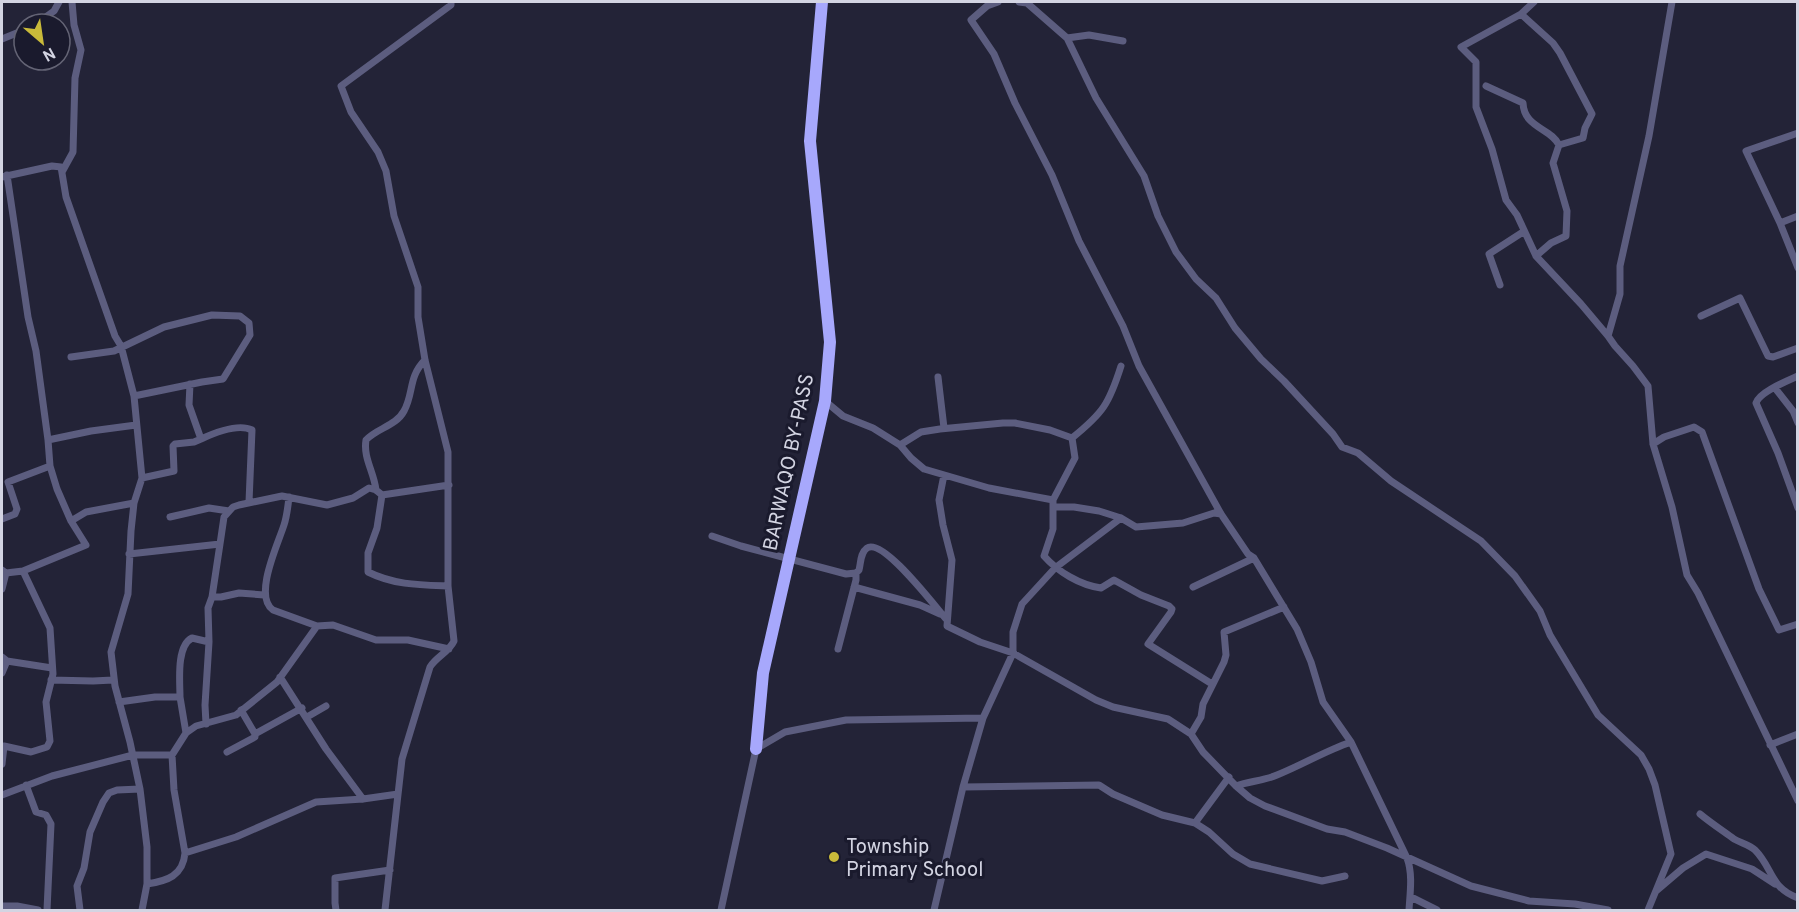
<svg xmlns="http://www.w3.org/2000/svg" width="1799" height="912" viewBox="0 0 1799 912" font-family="Overpass,sans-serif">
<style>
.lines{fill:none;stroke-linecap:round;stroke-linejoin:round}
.street{stroke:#5c5d7f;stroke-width:7}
.highway{stroke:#a7a8fc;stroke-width:12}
.poi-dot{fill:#c9ba3a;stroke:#1a1a2d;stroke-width:2}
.labels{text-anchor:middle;stroke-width:6;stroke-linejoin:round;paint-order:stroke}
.street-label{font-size:20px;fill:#d3d4e2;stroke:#1a1a2d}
.poi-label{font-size:20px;fill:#d3d4e2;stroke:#1a1a2d;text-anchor:start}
</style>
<rect width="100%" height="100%" fill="#232337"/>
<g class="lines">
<path class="street" d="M998 2 987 6 971 20 994 54 1015 103 1052 175 1079 241 1123 326 1139 366 1221 514 1248 554 1254 558 1297 629 1311 662 1323 702 1351 742 1407 858C1413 874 1410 893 1409 910
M1019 2 1027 3 1067 38 1089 35 1123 41
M1534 2 1521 14 1461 47 1476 62V107L1492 149 1506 200 1517 215 1536 256 1581 304 1608 336
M1672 2 1649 136 1620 266V294L1608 336 1615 346 1633 366 1648 386 1653 444 1672 507 1687 575 1698 593 1798 801
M1521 14 1553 43 1560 53 1592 114 1585 128 1583 138 1559 145
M36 24 54 11 59 2
M1067 38 1096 98 1144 176 1158 216 1176 252 1196 279 1216 298 1235 328 1261 359 1284 381 1333 434 1342 447 1358 453 1391 481 1481 541 1515 576 1540 611 1550 635 1598 715 1641 755 1649 769 1655 785 1671 854 1648 910
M2 39 24 30
M1486 86 1523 103C1524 128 1551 128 1559 145L1553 163 1567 211 1566 236 1551 243 1536 256
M1798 133 1746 151 1780 223 1798 268
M62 172 73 152 75 78 81 50 74 25 72 2
M2 177 52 166 61 167 66 197 115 336 121 346 134 396 142 478 134 503 131 531 128 594 111 652 115 686 130 742 140 789 147 847V884L142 910
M1780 223 1798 216
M1500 285 1489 254 1523 232
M1701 316 1740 298 1768 356 1773 357 1798 348
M71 357 114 351 164 327 212 315 240 316 249 323 250 335 223 379 202 382 134 396
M1121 366C1109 404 1103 413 1072 438L1075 458 1053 500V529L1044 556C1058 572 1080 585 1101 588L1114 580 1141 595 1169 606 1172 609 1171 612 1148 644 1212 684
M1798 376C1787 381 1759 392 1756 403L1778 453 1798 508
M938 377 944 428
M1775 388 1793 411 1798 423
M825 401 843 416 873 428 900 445 911 458 924 469 989 488 1053 500
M201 439C214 433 238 423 252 430L249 502
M48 440 91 431 136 425
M1653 444 1664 437 1694 427 1702 432 1759 589 1779 630 1798 624
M900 445 921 432 940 429 1003 423H1015L1050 430 1072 438
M944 475 939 500 943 525 952 560 947 626 980 642 1013 653 1096 700 1113 707 1168 719 1191 734 1203 752 1236 786 1250 798 1265 806 1327 829 1345 832 1387 848 1471 886 1529 901 1575 904 1608 910
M142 478 174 471 173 446 175 444 194 442 201 439 189 405 190 384
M376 490C374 472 363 458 366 440 377 428 396 426 404 411 414 393 408 377 425 360
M382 495 377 528 368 553V572C394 585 420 585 448 586
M289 497C288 506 287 516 284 525 278 544 253 596 273 610L317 626
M1054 507H1074L1099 511 1121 518 1136 527 1183 523 1214 513 1221 514
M170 517 209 508 229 511
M2 519 15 514 17 509 8 482 50 466
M71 521 86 512 134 503
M712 536 741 546 846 574 856 573 859 570C861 563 860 553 867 548 883 537 936 608 947 620
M129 554 220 544 224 517 233 507 239 505 282 496 327 505 353 498 369 488 376 490 382 495 449 485
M2 570 6 573 23 571 86 545 71 521 57 489 50 466 48 440 36 351 28 317 7 175
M854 587 920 605 940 614
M1193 587 1254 558
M2 589 6 573
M212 597H221L239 593 264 595
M838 649 856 580V573
M2 657 7 661 52 668
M2 673 7 661
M280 677 326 749 363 799
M51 680 93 681 113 680
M180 697C180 682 176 646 192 638L209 642
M119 702 155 697H180L186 733
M307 717 326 706
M206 724 205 705 209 642 208 608 212 597 220 544
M255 734 302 708
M1191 734 1201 717 1203 704 1224 662 1226 655 1224 632 1284 607
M1770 745 1798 734
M227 752 255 737V734L241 710
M2 764 4 746 31 752 47 747 50 741 46 702 53 674 50 628 23 571
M26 785 36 812 46 815 51 824 47 910
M1236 786C1250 781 1263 781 1277 775 1302 765 1325 751 1351 742
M963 787 1099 785 1113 794 1162 815 1195 823 1209 832 1233 854 1250 864 1322 881 1345 876
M2 795 52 776 133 755H172L186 733 196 726 236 715 277 682 317 626 333 625 376 640H408L449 649
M1700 814C1711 823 1723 831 1734 839 1741 843 1750 845 1755 850 1773 868 1770 888 1798 898
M1195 823 1229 777
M185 853 236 837 316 802 363 799 398 794
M147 884C167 881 183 876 185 853L174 790 172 755
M1656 891 1683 868 1706 854 1752 869 1775 884
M1411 897 1437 910
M2 906H17L38 910
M80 910 77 886 84 868 90 832 103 802 109 793 117 790 140 789
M336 910 335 903V878L390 870
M385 910 402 759 430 667C436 657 449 652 454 641L448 586V452L425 360 418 317V287L394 216 386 171 378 152 351 112 341 86 451 5V2
M721 910 756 749 785 732 846 720 983 718
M934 910 963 787 983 718 1013 653V632L1022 604 1055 568 1121 518"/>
<path class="highway" d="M756 749 763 673 825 401 830 342 810 141 822 2"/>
</g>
<circle class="poi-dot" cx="834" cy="857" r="6"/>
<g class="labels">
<g class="street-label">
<text transform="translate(788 462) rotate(-78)" y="7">BARWAQO BY-PASS</text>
</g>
<g class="poi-label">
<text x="846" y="853">Township<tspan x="846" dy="23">Primary School</tspan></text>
</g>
</g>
<rect width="1799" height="912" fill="none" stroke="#d3d4e2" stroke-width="6"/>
<g transform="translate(42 42) rotate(151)"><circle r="28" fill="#1a1a2d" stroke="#646475" stroke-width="1.5"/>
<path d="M0-4.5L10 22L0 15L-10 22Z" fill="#c9ba3a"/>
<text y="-9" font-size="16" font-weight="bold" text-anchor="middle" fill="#d3d4e2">N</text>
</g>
</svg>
